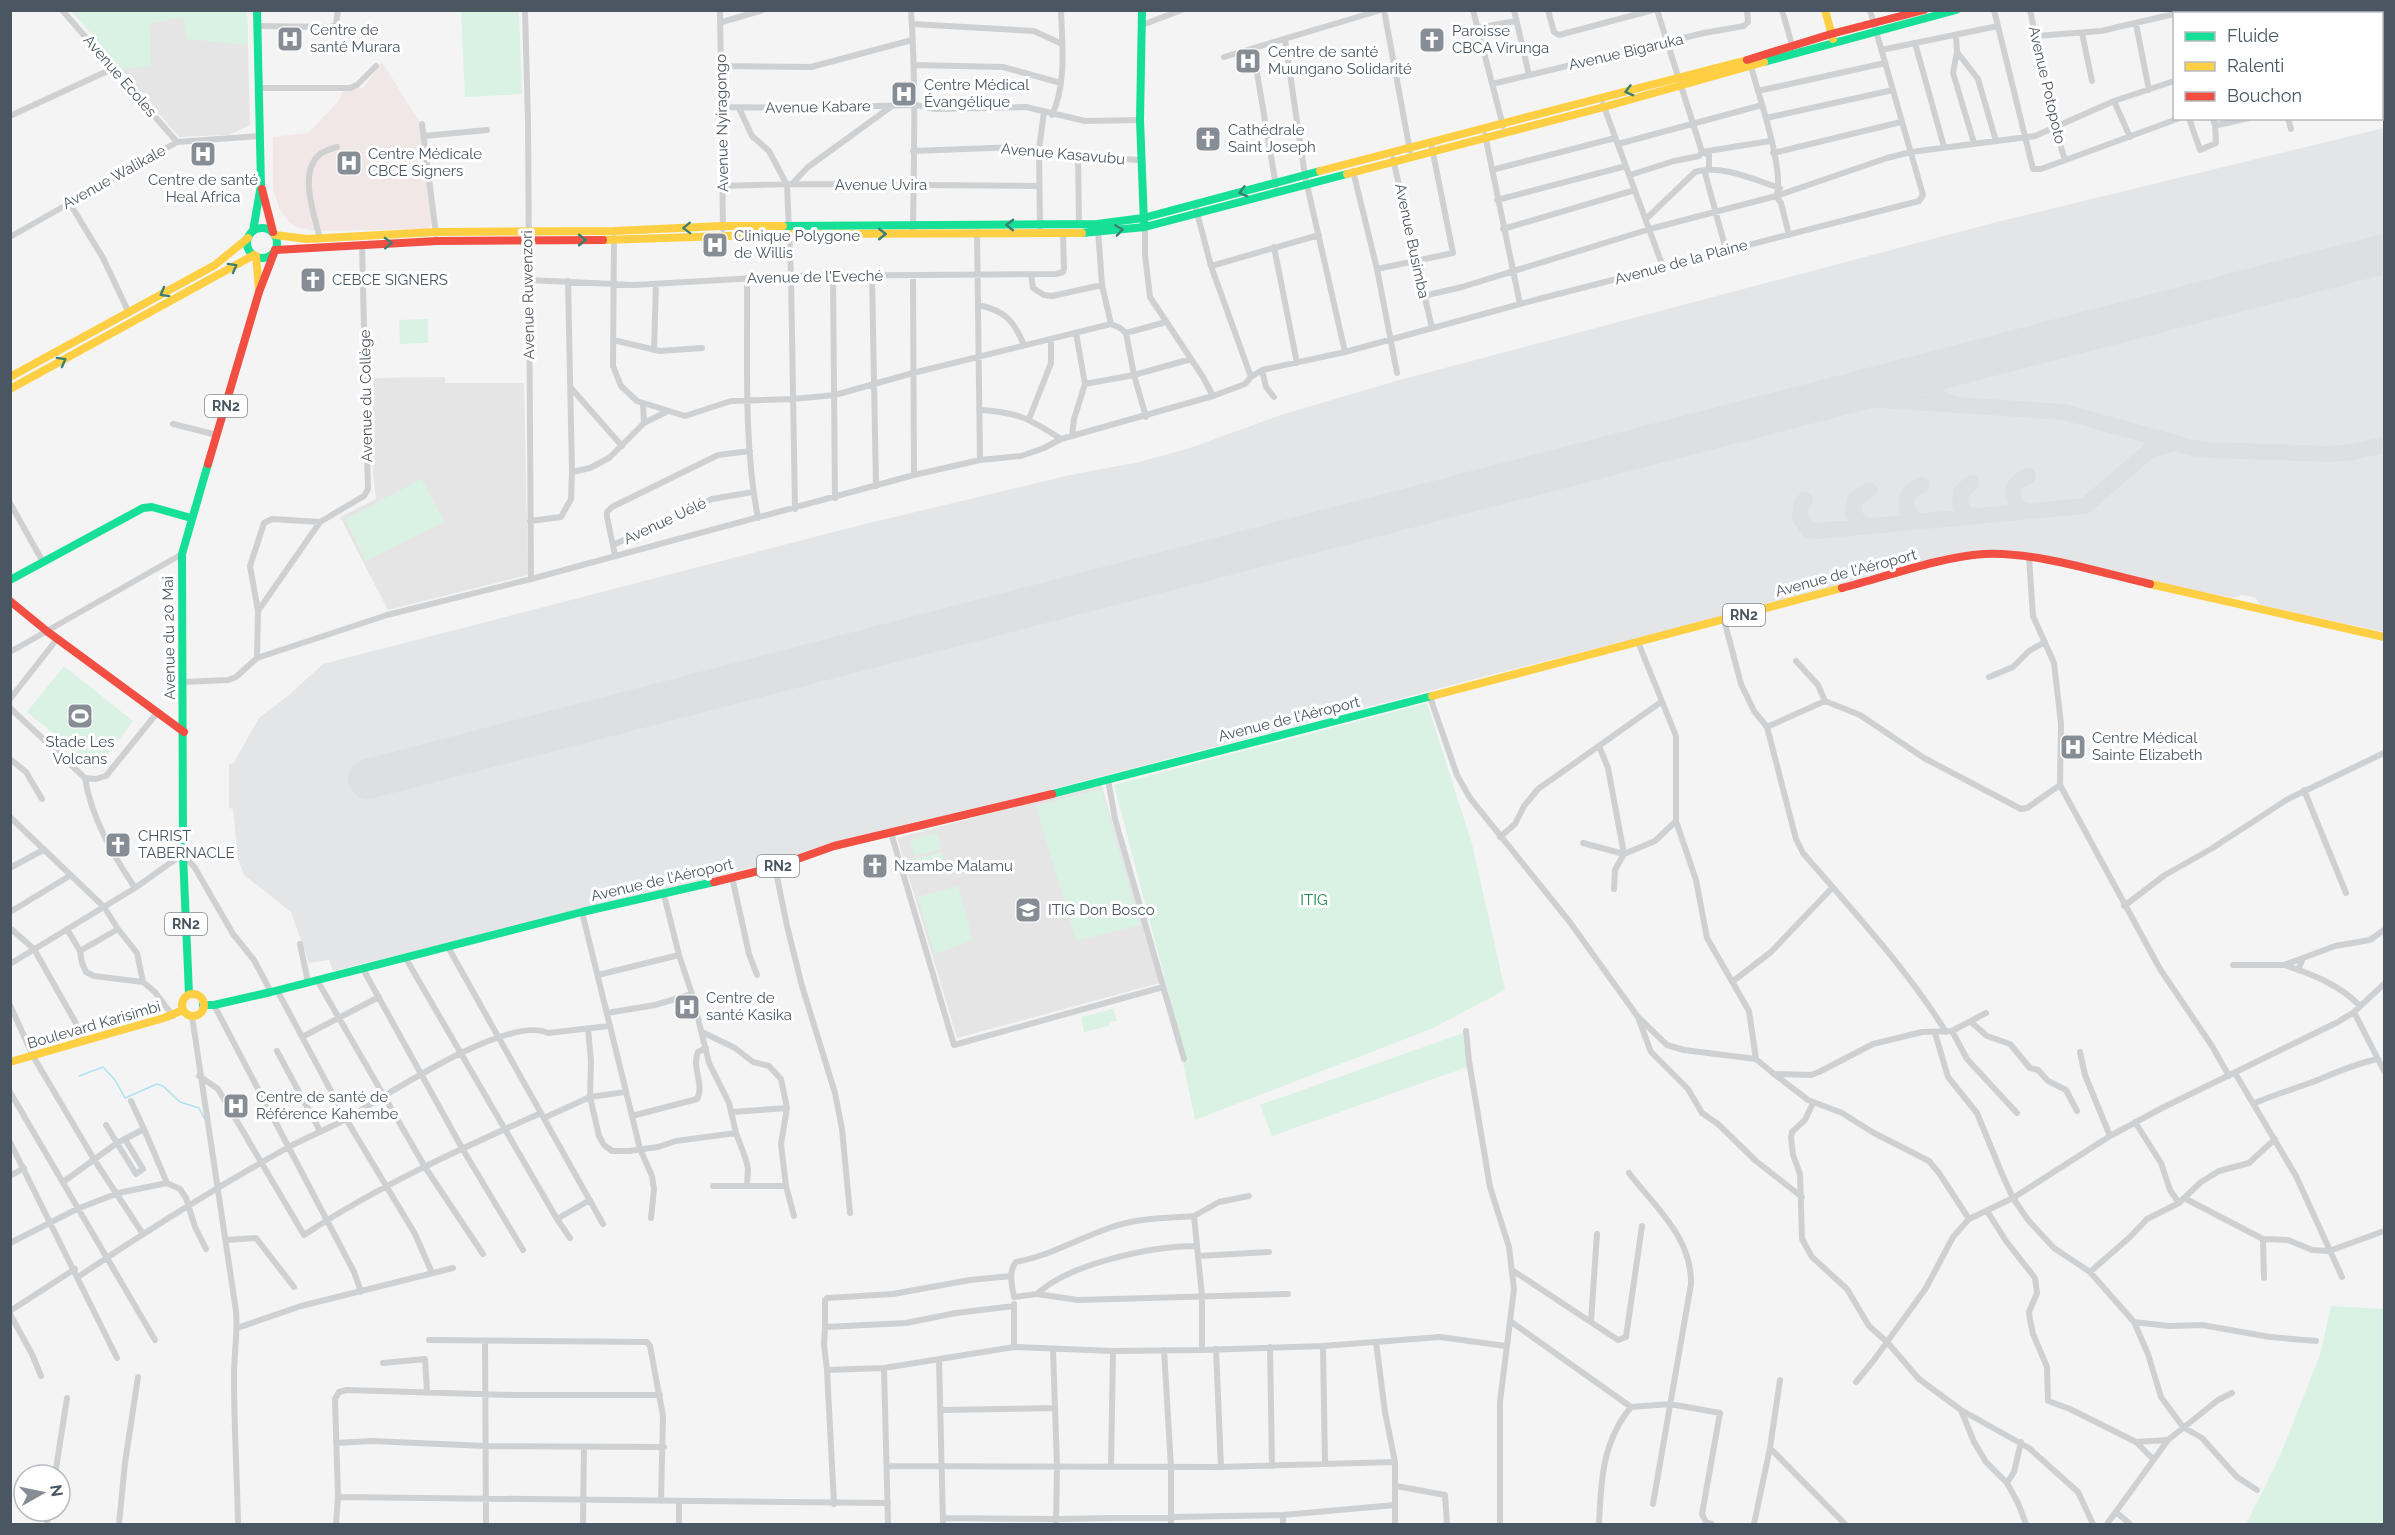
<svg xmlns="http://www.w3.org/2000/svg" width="2395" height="1535" viewBox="0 0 2395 1535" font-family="Raleway,sans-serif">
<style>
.education{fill:#e6e5e6}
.medical{fill:#f1e7e6}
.airport{fill:#e4e5e7}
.green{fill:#d9f2e3}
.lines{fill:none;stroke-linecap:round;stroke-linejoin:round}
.stream{stroke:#aee2f0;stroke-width:1.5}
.taxiway{stroke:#dedfe0;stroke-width:16}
.runway{stroke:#dedfe0;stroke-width:40}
.street{stroke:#ced0d2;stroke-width:6}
.fast{stroke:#16e098;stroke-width:8}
.slow{stroke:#ffcf43;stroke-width:8}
.jam{stroke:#f24e42;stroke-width:8}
.oneway{stroke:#3a7f72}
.labels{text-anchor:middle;stroke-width:6;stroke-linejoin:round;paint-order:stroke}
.shield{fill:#fff;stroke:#808990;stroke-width:1.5}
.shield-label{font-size:14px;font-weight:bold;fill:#4a5661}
.poi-label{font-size:15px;fill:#4a5661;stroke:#fff;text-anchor:start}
.street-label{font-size:15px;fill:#4a5661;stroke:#fff}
.park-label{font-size:15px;fill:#17864f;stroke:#fff}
</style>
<rect width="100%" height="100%" fill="#f4f4f4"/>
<path class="education" d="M72 11H247L250 125 229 135 179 137Z
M445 377V383H524L528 575 388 610 340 517 376 499 373 475V378Z
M1101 784 1160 983 957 1038 897 838Z"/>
<path class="medical" d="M382 62 419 121 432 224 427 229 316 231 299 228 289 222 280 210 273 189V137L308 133 338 102 343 90 363 88Z"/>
<path class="airport" d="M2384 128V632L2260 605 2255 597 2241 595 2234 598 1991 550 1498 673 673 888 333 971 329 960 309 963 291 912 244 875 238 859 233 809 229 808V764H233L259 718 289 695 323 664 861 525 1070 475 1139 462 1187 449 1284 414 1396 381 1993 223Z"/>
<path class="green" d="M72 11H247L248 45 187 39 183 17 150 24 151 66 121 69Z
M461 11H519L522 94 465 97Z
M428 319V343L400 344 399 320Z
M422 479 444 522 366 561 345 519Z
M64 666 133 721 97 769 27 712Z
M1427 703 1472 844 1505 990 1431 1029 1195 1120 1168 991 1114 785Z
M1101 789 1140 925 1076 941 1036 806Z
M937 833 941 849 914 856 910 840Z
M942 852 946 868 919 875 915 859Z
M958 886 973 940 935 954 917 897Z
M1113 1009 1117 1021 1109 1022V1026L1084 1032 1081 1017Z
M1463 1033 1467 1067 1272 1136 1260 1105Z
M2331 1306 2384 1309V1524H2246L2280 1456 2320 1355Z"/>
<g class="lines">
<path class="stream" d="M79 1076 103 1067 115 1080 125 1098 157 1084 163 1086 180 1102 199 1108 204 1118"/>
<path class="taxiway" d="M1945 368C1929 382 1930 397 1951 403
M1835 397 2064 412 2193 448 2209 450 2330 454 2353 452 2384 445
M2028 476C2024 478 2019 480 2016 484 2008 496 2017 509 2029 511
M1971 483 1961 492 1960 504 1966 514 1977 516
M1922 485C1918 487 1913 489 1910 493 1900 505 1910 519 1923 522
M1869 490 1855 500 1853 514 1862 524 1872 526
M1805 500 1801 505 1800 518 1809 530 1818 531 2085 506 2150 450 2173 443"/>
<path class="runway" d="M368 779 2384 254"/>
<path class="street" d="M62 10 177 142
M525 10 528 121 531 579
M720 10 723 229
M911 10C916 83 914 156 913 229
M1384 10 1410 151
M1473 10 1503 126
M1514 10 1529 75
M1548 10 1554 32 1559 35 1653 10
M1657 10 1702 152 1709 155V166L1705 173 1726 250
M1782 10 1792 45
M1994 10 2033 169H2041L2180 118
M2030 10 2055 128 2065 160
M2222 10 2223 14
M2259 10 2260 14
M2296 10 2297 14
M2334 10 2335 14
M2370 10 2371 14
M2177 14 2189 10
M722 22 763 10
M2382 23 2384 22
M912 24 1034 31 1062 44
M2136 24 2149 90
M1142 25 1182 10
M257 26 332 27 336 24 338 10
M1477 28 1516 21
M2082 33 2092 81
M1956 35 1957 52 1953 73 1974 143
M2036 36 2101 31 2174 14
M1285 40 1305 176 1345 352
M1915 43 1944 147
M1253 49 1276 186
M1881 50 1998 26
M1957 52 1978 79 1996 141
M2382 52 2384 63
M1224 57 1381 10
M1750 63C1757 90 1786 173 1776 196L1781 203 1789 235
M914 65 1003 67 1061 83
M721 66 811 67 912 40
M1492 84 1704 33 1744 26 1748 22 1747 10
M2382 84 2384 83
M258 88H350L357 85 376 66
M1758 91 1885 63
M2114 101 2130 137
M1603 104 1663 267
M720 107 794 108 916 105 935 109 1026 107 1085 121 1140 120
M739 108 752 136 769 151 787 185 791 276 795 509
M1052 115C1067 83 1062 44 1061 10
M10 116 114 68
M1766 118 1893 90
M2189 118 2200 150 2216 143 2215 124
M2213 118 2214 123 2218 125 2249 118
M2288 118 2291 129
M422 124 436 234
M1485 135 1520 304
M424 136 487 130
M1618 144 1762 105
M913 151 1017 147 1078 157 1141 160
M1773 153 1901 122
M1078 157 1079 224
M1393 159 1432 328
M1492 170 1615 138
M1353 171 1377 269 1397 373
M1630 175 1674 161 1699 156 1702 152 1770 141
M792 184 808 167 892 106
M723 186 792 184 1039 186
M1497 200 1626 166
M69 202 103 258 129 313
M1195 205 1211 266 1251 377
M1646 219 1695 172C1722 164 1754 180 1780 188
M1145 227V255L1150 297 1203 377 1213 396
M1040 228 1039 149 1044 112
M1503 229 1635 190
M1098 230 1102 285 1111 324
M977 232 980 460
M10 237 177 142 260 136
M614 238 613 366 621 386 637 401 685 416 731 401 793 399 835 395 913 373 1111 324 1120 328 1126 333 1134 375 1146 417
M320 239C315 216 298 174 319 155 323 151 331 149 337 147
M1274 247 1297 363
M1211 266 1319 235
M1377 269 1453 253 1431 143
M1031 274 1033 288 1044 295 1052 296 1102 285
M833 276 835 498
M872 276 876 486
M913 276 914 475
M747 278C748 355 743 442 758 518
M528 280 634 285 791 276 1056 274 1063 272 1064 269 1063 234
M1423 296 1462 287 1650 229 1776 196 1887 158 1911 152 2035 136 2114 101 2174 81
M978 305C1006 311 1013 320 1024 345
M1126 333 1166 322
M613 340 660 351 702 348
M654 350 656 284
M1262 370 1266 387 1274 397
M1085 384 1134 375 1191 359
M571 388 622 446
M643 404 644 423
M980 410C1018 412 1030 419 1061 439
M1029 419 1051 363V339
M173 424 217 435
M1072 436 1074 419 1085 384 1076 333
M572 472 590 468 609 458 644 423 666 412
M10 503 43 562
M530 521 561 517 571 499 572 472 568 281
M613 545 712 499 753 492
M615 555 607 517V512L612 507 718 455 750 451
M2029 557 2033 616 2054 663 2061 724 2060 785 2160 969 2212 1046 2229 1076
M258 611 320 522 364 496 368 489 362 244
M1724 620 1741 684 1754 711 1767 727 1796 839 1803 853C1851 909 1907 969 1946 1032
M1638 642 1676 736V821L1696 880 1707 938 1749 1011 1756 1059
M10 652 182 554
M257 658 258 611 250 566 264 523 272 519 320 522
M1796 661 1818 685 1825 701
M1989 677 2013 667 2029 651 2045 642
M183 682 228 680 236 677 257 658 387 615 531 579 914 475 980 460 1021 456 1044 448 1061 439 1213 396 1245 384 1251 377 1262 370 1345 352 1535 300 1919 201 1923 195 1870 10
M1430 697 1457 775 1470 798 1569 921 1638 1017 1667 1045 1684 1050 1756 1059 1774 1074 1811 1075 1819 1072 1873 1044 1922 1032 1952 1031 1986 1013
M10 699 57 639
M10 708 85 778 96 779 106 776 157 713
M1767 727 1825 701 1860 715 1924 758 2021 809 2027 808 2060 785
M1599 746 1608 768 1624 854 1615 870 1614 889
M10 759 26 772 42 799
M85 778C91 817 113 855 135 888
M1108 779 1115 819 1184 1059
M2304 790 2346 893
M10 817 104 907 118 929 137 953 143 982
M891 833 954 1045 1163 987
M1500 837 1515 824 1524 806 1538 789 1661 702
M1583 843 1624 854 1655 841 1676 821
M775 867 787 926 802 986 835 1093 842 1129 850 1213
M10 868 43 850
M732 877 749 954 757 975
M664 895 679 955 692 994 709 1063 729 1103 736 1133 745 1157 748 1168 747 1186
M2124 906 2165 875 2211 849 2288 799 2384 753
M10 912 71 875
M582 912 632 1116 697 1099C705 1085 691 1067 698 1052L706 1048
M10 928 34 949 86 1041
M67 929 80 951 82 963 86 972 94 976 143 982 155 992 173 1016
M300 944 308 982
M448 947 603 1224
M80 951 118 929
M405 957 557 1219 570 1238
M2303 958 2335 946 2370 940 2384 930
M10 964 135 888 183 854 195 868 233 934 254 960 271 992
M2233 965H2284
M363 969 462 1148 523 1250
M2298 970 2303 958 2284 965C2312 974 2340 985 2360 1006
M598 975 679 955
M317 980 425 1167 483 1254
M1732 982 1771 952 1832 888
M277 990 346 1119 415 1234 432 1273
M10 1005 33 1056 95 1161 143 1234
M214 1005 354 1272 361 1292
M2354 1012 2384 1071
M607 1013 655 1005 692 994
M192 1016 236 1311C238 1333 234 1353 234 1376 234 1425 237 1475 238 1524
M1639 1020 1651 1052 1688 1089 1702 1113 1718 1124 1756 1161 1802 1197
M1971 1022 1987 1036 2010 1044 2030 1068 2038 1070 2048 1081 2066 1090 2077 1111
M588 1029 591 1061 590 1097 599 1136 604 1145 612 1151H629L658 1147 676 1141 736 1133
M1466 1031 1469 1061 1490 1187 1509 1247 1514 1289 1500 1402V1524
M1952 1031 1967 1059 2017 1113
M702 1032 735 1048 753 1062 769 1066 781 1079 787 1108 781 1144 786 1186 794 1216
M1935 1033 1948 1077 1977 1113 2002 1174 2013 1198 2028 1220 2054 1248 2090 1272 2134 1322 2148 1354 2161 1397 2183 1427 2202 1438 2237 1477 2257 1490
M302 1037 379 997
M277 1051 320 1131
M2080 1052 2085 1075 2110 1136
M2235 1073 2296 1176 2342 1277
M1774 1074 1808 1100 1842 1113 1874 1133 1929 1161 1939 1173 1969 1219
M199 1076 218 1089 304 1235C378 1186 460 1149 541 1113
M10 1092 155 1340
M131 1101 144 1129
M1813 1103 1805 1120 1792 1132 1791 1138 1793 1155 1800 1174 1802 1239 1812 1257 1847 1289 1869 1326 1887 1342 1919 1379 1961 1410 2029 1448 2078 1492 2093 1524
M2253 1104C2272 1095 2291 1090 2310 1083 2333 1074 2353 1064 2378 1059
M732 1112 787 1108
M632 1116 640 1149 652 1176 654 1189 651 1218
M544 1118 590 1097 625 1092
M2135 1122 2161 1163 2170 1190 2179 1203
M106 1125 136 1174 143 1169 125 1139
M10 1142 117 1358
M1629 1173C1655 1207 1692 1237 1691 1284L1653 1504
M10 1176 24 1168
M63 1182 117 1143 144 1129 167 1183 180 1189 186 1198 195 1227 206 1249
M713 1186H786
M2184 1198 2263 1239 2288 1240 2312 1250 2329 1251 2384 1231
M1987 1211 2006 1241 2035 1278 2037 1293 2029 1312 2030 1320 2033 1334 2047 1367 2048 1401 2070 1409 2136 1442 2168 1440
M1194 1216C1167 1218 1138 1218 1112 1227 1079 1238 1050 1256 1016 1262 1008 1272 1012 1285 1014 1297L1037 1294 1078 1300 1288 1294
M557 1219 590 1200
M2263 1239 2264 1278
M226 1240 256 1238 294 1287
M10 1243 77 1209 118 1193 167 1183
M1198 1256 1269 1252
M1512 1270 1618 1340 1626 1337 1642 1226
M2090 1272 2130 1237 2147 1219 2179 1203 2201 1182 2219 1171 2249 1163 2275 1139
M78 1277C146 1231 215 1188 287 1148 307 1137 328 1129 348 1118 385 1096 508 1014 548 1033L609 1026
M1037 1294C1070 1263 1153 1246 1197 1246
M10 1311 75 1269
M10 1314 32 1354 41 1376
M1510 1321 1631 1407 1670 1404 1720 1413 1702 1514 1706 1522 1712 1524
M1591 1321 1597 1234
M2134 1322 2169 1326 2202 1325 2270 1337 2316 1341
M825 1327V1300L827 1298 893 1294 970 1280 1011 1276
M237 1328 301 1306 453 1268
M429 1340 647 1342 650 1346 663 1416 661 1501
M485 1341 486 1524
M1376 1342 1385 1412 1395 1462V1524
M1323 1346 1325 1464
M1014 1347V1304
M1270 1347 1272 1466
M1216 1349 1221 1467
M1053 1350 1057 1466 1056 1524
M1164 1350 1171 1467V1524
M1202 1350V1296L1194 1216 1219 1202 1249 1196
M939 1359 943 1524
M383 1363 425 1359 427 1391
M884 1368 888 1524
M827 1370 884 1368 1014 1347 1113 1351 1202 1350 1323 1346 1440 1337 1506 1346
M1856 1382 1874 1360 1926 1288 1953 1237 1969 1219 2013 1198 2110 1136 2162 1108 2338 1022 2354 1012 2384 984
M941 1410 1055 1408
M1961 1410 1974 1442 1986 1462 2007 1483 2018 1503 2026 1524
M2136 1442 2153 1459
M336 1443 372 1441 485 1446 664 1447
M1770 1448 1845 1524
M888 1466 1221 1467 1395 1462
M1111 1467 1113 1351
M55 1475 67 1398
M2007 1483 2014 1472 2021 1442
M1396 1486 1445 1495 1447 1524
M338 1497 888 1503
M834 1504 827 1370 824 1345 825 1327 906 1323 956 1313 1014 1306
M2116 1512 2130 1524
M943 1518 1056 1519 1283 1515 1395 1505
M47 1524 49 1511
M119 1524 125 1463 138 1377
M336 1524 338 1497 335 1399 339 1392 347 1390 514 1395H660
M583 1524 584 1447
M679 1524V1502
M1283 1524V1515
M1599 1524C1601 1481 1602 1442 1631 1407
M1754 1524 1770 1448 1780 1380
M2107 1524 2168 1440 2218 1400 2232 1393"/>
<path class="fast" d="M1142 10 1140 120 1144 223
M1764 62 1956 10
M783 226 1097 224 1143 218 1320 171
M247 243a15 15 0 1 1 30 0a15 15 0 1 1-30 0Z
M253 231 261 185 257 10
M1082 233 1145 227 1347 174
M10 580 143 508 152 507 191 518
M1052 794 1432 696
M189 994 183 854 182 554 208 464
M203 1005H214L271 992 582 912 714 882"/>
<path class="slow" d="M1825 10 1833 39
M1320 171 1747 60
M1347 174 1604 107 1764 62
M275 235 307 239 435 232 614 231 722 226H783
M603 240 790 234 1082 233
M256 256 259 289
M10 377 215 265 248 238
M10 389 254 255
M2150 584 2384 637
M1432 696 1842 588
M182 1005a11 11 0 1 1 22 0a11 11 0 1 1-22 0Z
M10 1062 164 1018 183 1010"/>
<path class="jam" d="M1747 60 1831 34 1924 10
M262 189 273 232
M275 250 437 241 603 240
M208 464 259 292 274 253
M1842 588C1886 577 1939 557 1984 554 2033 551 2102 573 2150 584
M10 601 48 632 184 732
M714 882 775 867 834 846 1052 794"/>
</g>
<defs><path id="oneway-chevron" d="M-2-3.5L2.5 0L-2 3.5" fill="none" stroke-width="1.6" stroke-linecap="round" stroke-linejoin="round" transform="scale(1.5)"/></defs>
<g class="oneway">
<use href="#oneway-chevron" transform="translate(1629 91) rotate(165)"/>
<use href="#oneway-chevron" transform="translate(1243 192) rotate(165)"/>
<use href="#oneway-chevron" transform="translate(1010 225) rotate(-179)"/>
<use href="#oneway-chevron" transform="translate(687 228) rotate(178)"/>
<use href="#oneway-chevron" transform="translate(1119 230) rotate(-8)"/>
<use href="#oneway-chevron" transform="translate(882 234)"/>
<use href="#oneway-chevron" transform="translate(582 240)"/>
<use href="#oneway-chevron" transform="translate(388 243) rotate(-2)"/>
<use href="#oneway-chevron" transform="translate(233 267) rotate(-29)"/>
<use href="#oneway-chevron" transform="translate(164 293) rotate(151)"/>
<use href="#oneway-chevron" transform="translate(62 361) rotate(-29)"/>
</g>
<defs>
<g id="hospital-square" transform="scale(1.35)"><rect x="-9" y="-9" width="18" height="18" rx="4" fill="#868d94" stroke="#fff"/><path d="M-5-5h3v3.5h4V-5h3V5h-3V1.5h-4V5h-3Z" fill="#fff"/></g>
<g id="church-square" transform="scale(1.35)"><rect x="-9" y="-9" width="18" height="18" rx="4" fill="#868d94" stroke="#fff"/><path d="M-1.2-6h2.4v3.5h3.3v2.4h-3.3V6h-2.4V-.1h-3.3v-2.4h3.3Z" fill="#fff"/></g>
<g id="stadium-square" transform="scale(1.35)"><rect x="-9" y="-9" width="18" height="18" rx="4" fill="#868d94" stroke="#fff"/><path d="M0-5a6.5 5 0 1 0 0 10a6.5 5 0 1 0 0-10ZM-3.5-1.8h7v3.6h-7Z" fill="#fff"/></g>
<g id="university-square" transform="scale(1.35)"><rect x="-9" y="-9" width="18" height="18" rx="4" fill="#868d94" stroke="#fff"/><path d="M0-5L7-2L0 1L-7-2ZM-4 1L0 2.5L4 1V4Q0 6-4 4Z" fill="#fff"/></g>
</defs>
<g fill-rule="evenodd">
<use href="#hospital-square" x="290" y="39"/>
<use href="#church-square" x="1432" y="40"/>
<use href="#hospital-square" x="1248" y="61"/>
<use href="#hospital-square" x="904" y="94"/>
<use href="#church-square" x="1208" y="139"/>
<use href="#hospital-square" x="203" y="154"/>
<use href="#hospital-square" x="349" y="163"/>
<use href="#hospital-square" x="715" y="245"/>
<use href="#church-square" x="313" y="280"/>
<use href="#stadium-square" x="80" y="716"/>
<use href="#hospital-square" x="2073" y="747"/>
<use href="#church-square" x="118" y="845"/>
<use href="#church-square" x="875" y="866"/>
<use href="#university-square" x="1028" y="910"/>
<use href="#hospital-square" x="687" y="1007"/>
<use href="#hospital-square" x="236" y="1106"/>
</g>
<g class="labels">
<g class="shield">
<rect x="205" y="395" width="42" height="22" rx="4.5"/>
<rect x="1723" y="604" width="42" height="22" rx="4.5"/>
<rect x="757" y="855" width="42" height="22" rx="4.5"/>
<rect x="165" y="913" width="42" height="22" rx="4.5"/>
</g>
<g class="shield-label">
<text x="226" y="411">RN2</text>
<text x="1744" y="620">RN2</text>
<text x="778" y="871">RN2</text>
<text x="186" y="929">RN2</text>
</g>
<g class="poi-label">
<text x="310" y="35">Centre de<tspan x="310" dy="17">santé Murara</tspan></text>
<text x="1452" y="36">Paroisse<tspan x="1452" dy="17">CBCA Virunga</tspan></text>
<text x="1268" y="57">Centre de santé<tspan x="1268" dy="17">Muungano Solidarité</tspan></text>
<text x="924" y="90">Centre Médical<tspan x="924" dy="17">Évangélique</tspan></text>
<text x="1228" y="135">Cathédrale<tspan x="1228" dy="17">Saint Joseph</tspan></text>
<text x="368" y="159">Centre Médicale<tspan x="368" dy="17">CBCE Signers</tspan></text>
<text x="203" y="185" text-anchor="middle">Centre de santé<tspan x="203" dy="17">Heal Africa</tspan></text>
<text x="734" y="241">Clinique Polygone<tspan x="734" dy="17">de Willis</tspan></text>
<text x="332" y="285">CEBCE SIGNERS</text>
<text x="2092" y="743">Centre Médical<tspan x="2092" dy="17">Sainte Elizabeth</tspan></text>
<text x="80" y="747" text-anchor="middle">Stade Les<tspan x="80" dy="17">Volcans</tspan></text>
<text x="138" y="841">CHRIST<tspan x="138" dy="17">TABERNACLE</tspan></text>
<text x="894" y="871">Nzambe Malamu</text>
<text x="1048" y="915">ITIG Don Bosco</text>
<text x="706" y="1003">Centre de<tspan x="706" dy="17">santé Kasika</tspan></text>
<text x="256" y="1102">Centre de santé de<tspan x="256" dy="17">Référence Kahembe</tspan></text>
</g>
<g class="street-label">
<text transform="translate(1626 52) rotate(-13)" y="5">Avenue Bigaruka</text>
<text transform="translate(120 76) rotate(49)" y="5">Avenue Ecoles</text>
<text transform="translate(2047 85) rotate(77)" y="5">Avenue Potopoto</text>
<text transform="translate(818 107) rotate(-1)" y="5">Avenue Kabare</text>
<text transform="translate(722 123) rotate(-91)" y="5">Avenue Nyiragongo</text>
<text transform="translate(1063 154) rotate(5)" y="5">Avenue Kasavubu</text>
<text transform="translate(114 177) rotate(-29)" y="5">Avenue Walikale</text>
<text x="881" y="190">Avenue Uvira</text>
<text transform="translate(1412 241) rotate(78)" y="5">Avenue Busimba</text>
<text transform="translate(1681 262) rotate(-15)" y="5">Avenue de la Plaine</text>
<text transform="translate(815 277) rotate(-1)" y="5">Avenue de l'Eveché</text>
<text transform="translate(528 295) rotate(-91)" y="5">Avenue Ruwenzori</text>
<text transform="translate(366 396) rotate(-91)" y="5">Avenue du Collège</text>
<text transform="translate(665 521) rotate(-25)" y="5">Avenue Uélé</text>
<text transform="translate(1846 573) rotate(-15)" y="5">Avenue de l'Aéroport</text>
<text transform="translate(169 638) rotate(-91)" y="5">Avenue du 20 Mai</text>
<text transform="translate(1289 719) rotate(-14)" y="5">Avenue de l'Aéroport</text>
<text transform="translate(662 880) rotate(-13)" y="5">Avenue de l'Aéroport</text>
<text transform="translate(94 1025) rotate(-16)" y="5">Boulevard Karisimbi</text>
</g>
<g class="park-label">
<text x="1314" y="905">ITIG</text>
</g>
</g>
<rect width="2395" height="1535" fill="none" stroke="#4a5661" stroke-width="24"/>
<rect x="2173" y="12" width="210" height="108" fill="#ffffff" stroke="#b7bbc0" stroke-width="1.5"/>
<rect x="2185" y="32" width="30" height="9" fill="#16e098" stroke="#b7bbc0" stroke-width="1.5"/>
<text x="2227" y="42" font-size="18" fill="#4a5661">Fluide</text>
<rect x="2185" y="62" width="30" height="9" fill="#ffcf43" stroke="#b7bbc0" stroke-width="1.5"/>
<text x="2227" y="72" font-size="18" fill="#4a5661">Ralenti</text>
<rect x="2185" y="92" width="30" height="9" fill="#f24e42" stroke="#b7bbc0" stroke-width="1.5"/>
<text x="2227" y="102" font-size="18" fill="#4a5661">Bouchon</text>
<g transform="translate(42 1493) rotate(81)"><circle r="28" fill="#ffffff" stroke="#b7bbc0" stroke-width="1.5"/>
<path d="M0-4.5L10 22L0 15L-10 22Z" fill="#868d94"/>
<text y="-9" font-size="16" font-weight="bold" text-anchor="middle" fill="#4a5661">N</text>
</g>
</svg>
